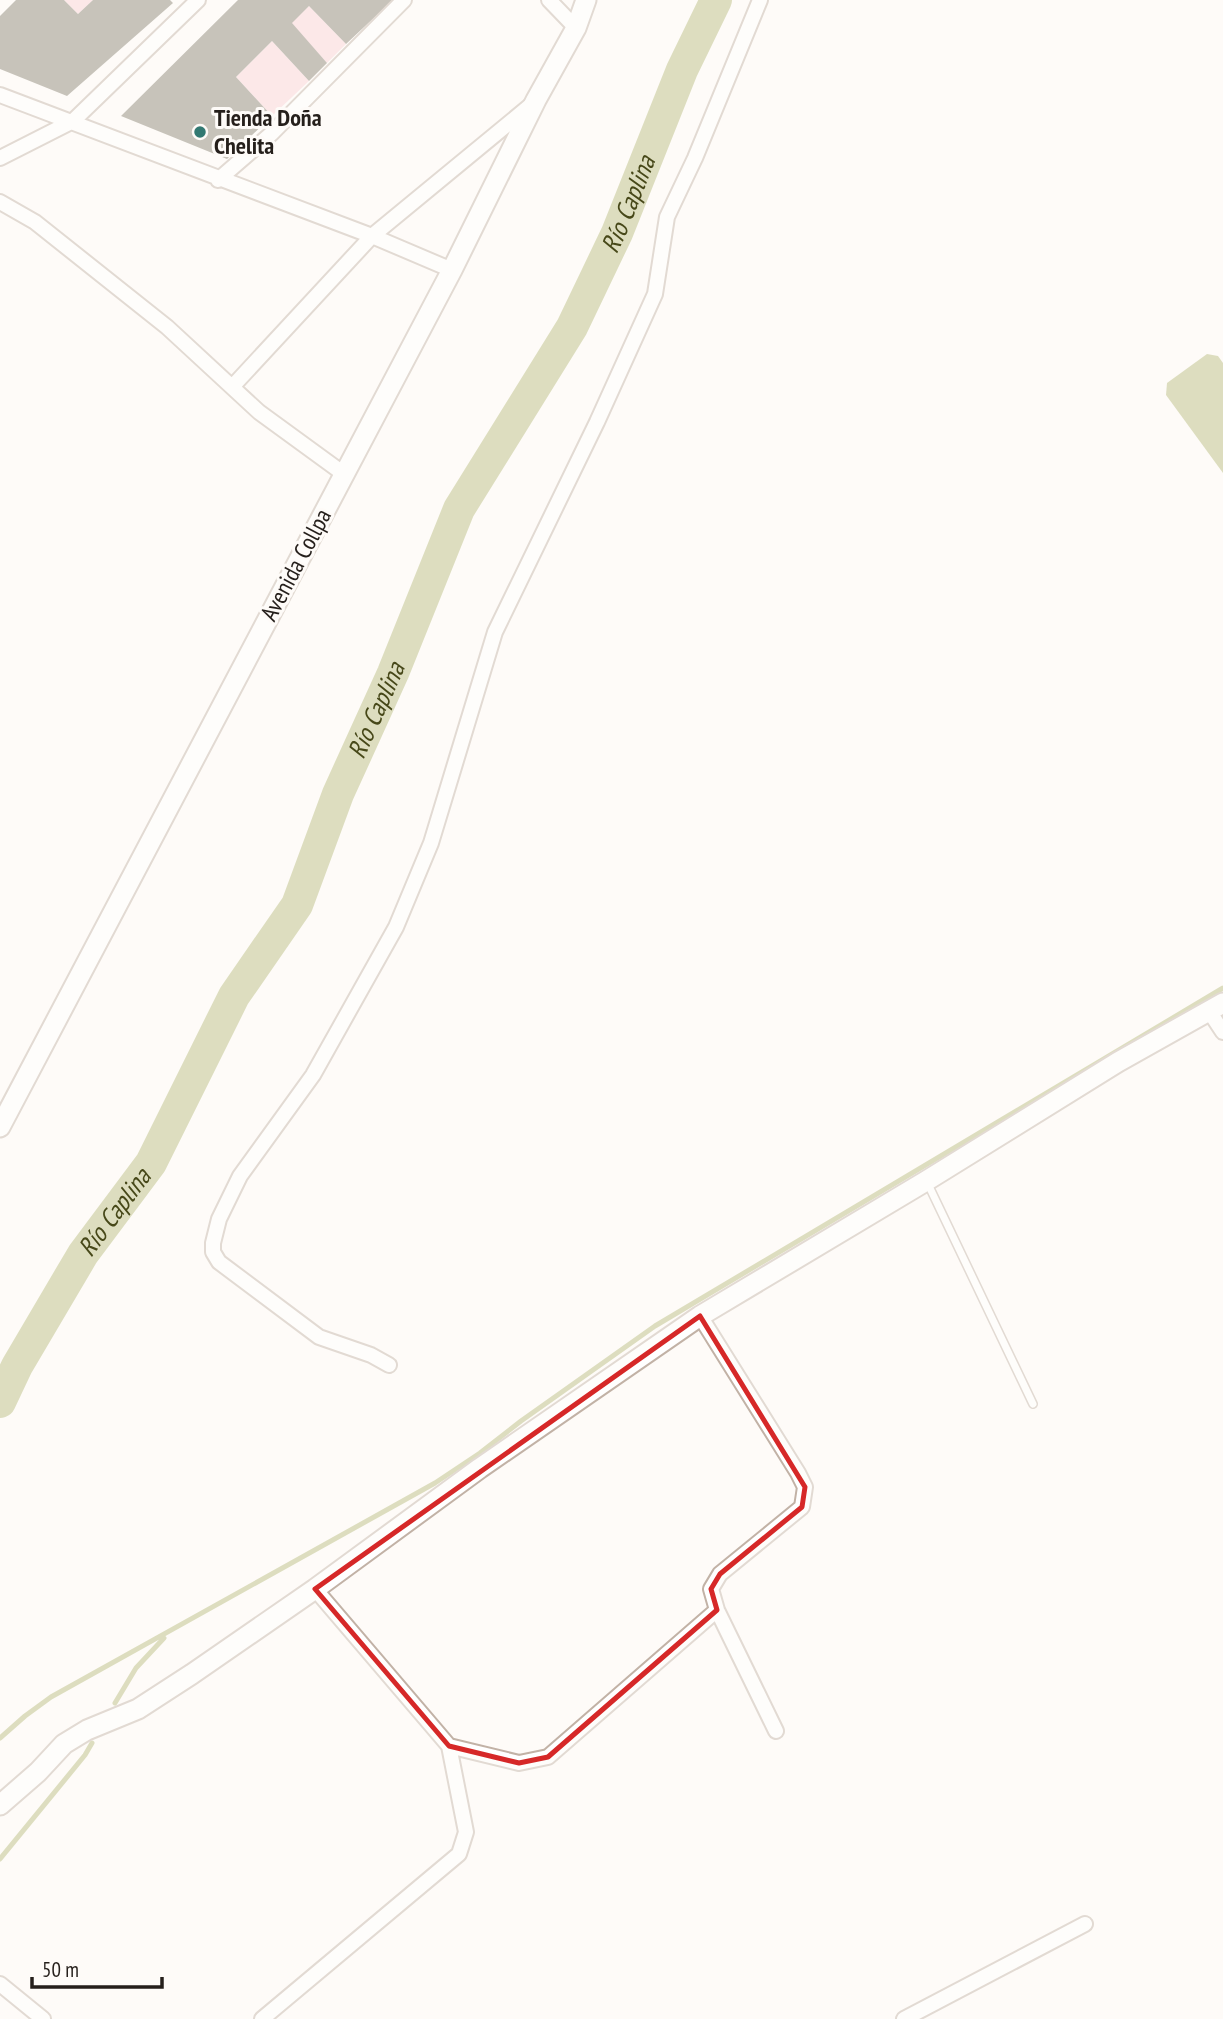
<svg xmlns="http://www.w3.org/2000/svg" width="1223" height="2019" viewBox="0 0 1223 2019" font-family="'PT Sans Narrow',sans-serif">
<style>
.green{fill:#fbd0d6}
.water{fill:#b7b97b}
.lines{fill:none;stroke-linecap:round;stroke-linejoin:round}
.stream{stroke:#b7b97b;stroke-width:5}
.river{stroke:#b7b97b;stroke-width:32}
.building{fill:#867e6f}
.lane-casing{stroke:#c2b2a6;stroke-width:10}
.street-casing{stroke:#c2b2a6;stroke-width:18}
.secondary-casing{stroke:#c2b2a6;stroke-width:23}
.lane{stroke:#fff;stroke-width:7}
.street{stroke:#fff;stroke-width:14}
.secondary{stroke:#fff;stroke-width:19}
.marked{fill:none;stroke:#d62828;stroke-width:5;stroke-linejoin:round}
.poi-dot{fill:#327972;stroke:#fefbf8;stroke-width:2.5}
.labels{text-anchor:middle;stroke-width:6;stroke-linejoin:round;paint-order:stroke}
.poi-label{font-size:24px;font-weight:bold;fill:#251f1b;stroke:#fefbf8;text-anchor:start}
.street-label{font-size:24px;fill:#251f1b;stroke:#fefbf8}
.water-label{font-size:26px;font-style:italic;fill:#474819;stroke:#fefbf8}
</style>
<rect width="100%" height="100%" fill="#fefbf8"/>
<path class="green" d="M64 0H93L78 14Z
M309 6 346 44 327 63 291 23Z
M272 41 309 81 272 116 236 77Z"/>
<path class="water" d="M1207 354 1218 356 1223 363V473L1166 395 1167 383Z"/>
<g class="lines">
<path class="stream" d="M115 1703 136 1668 164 1638
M0 1738 25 1716 51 1697 435 1483 480 1453 521 1421 655 1326 1223 988
M0 1859 85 1755 92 1743"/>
<path class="river" id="s1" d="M0 1402 17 1366 83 1254 151 1163 234 996 297 905 338 794 393 673 459 509 572 327 617 233 682 70 716 0"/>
</g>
<path class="building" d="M16 0H64L78 14 93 0H170L173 3 67 96 0 69V16Z
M238 0H393L346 44 309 6 292 23 327 63 309 81 272 41 236 77 272 116 227 159 121 116Z"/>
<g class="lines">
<g class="lane-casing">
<path id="lane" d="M927 1182 1033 1404"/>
</g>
<g class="street-casing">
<path id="street" d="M549 0 576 28
M0 95 372 236 452 270
M0 158 73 121 198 0
M218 180 271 134 404 0
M0 202 35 222 167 327 259 412 344 474
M232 387 372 236 531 105
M1209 1011 1223 1032
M700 1316 798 1473 805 1487 802 1507 720 1574 711 1589 717 1610 776 1731
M389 1365 371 1355 319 1337 219 1262 213 1252V1243L219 1219 240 1176 313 1075 396 927 431 843 495 632 597 422 655 294 667 217 695 158 760 0
M449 1746 519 1763 548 1757 717 1610
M0 1984 43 2019
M262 2019 459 1854 466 1832 449 1746 315 1589
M904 2019 1085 1924"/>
</g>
<g class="secondary-casing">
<path id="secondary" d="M0 1127 452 270 536 100 576 28 586 0
M0 1805 38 1772 64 1744 87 1730 138 1709 192 1674 315 1589 480 1468 700 1316 926 1181 1118 1062 1223 1003"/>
</g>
<use href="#lane" class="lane"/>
<use href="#street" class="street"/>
<use href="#secondary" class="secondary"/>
</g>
<path d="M0 0H1223V2019H0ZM700 1316 805 1487 802 1507 720 1574 711 1589 717 1610 548 1757 519 1763 449 1746 315 1589Z" fill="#fefbf8" fill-opacity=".55" fill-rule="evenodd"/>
<path class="marked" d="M700 1316 805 1487 802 1507 720 1574 711 1589 717 1610 548 1757 519 1763 449 1746 315 1589Z"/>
<circle class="poi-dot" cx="200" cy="132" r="7"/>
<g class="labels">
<g class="poi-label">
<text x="214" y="126">Tienda Doña<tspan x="214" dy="28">Chelita</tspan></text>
</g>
<g class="street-label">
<text transform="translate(296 565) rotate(-62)" y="8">Avenida Collpa</text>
</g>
<g class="water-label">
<text dy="9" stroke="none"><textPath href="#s1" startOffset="1358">Río Caplina</textPath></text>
<text dy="9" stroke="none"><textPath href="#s1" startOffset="791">Río Caplina</textPath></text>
<text dy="9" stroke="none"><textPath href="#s1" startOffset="222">Río Caplina</textPath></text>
</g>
</g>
<path d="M32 1977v10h130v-10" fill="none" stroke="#251f1b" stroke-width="3.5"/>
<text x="42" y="1977" font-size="21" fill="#251f1b" stroke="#fefbf8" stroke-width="5" paint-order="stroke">50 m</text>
</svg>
